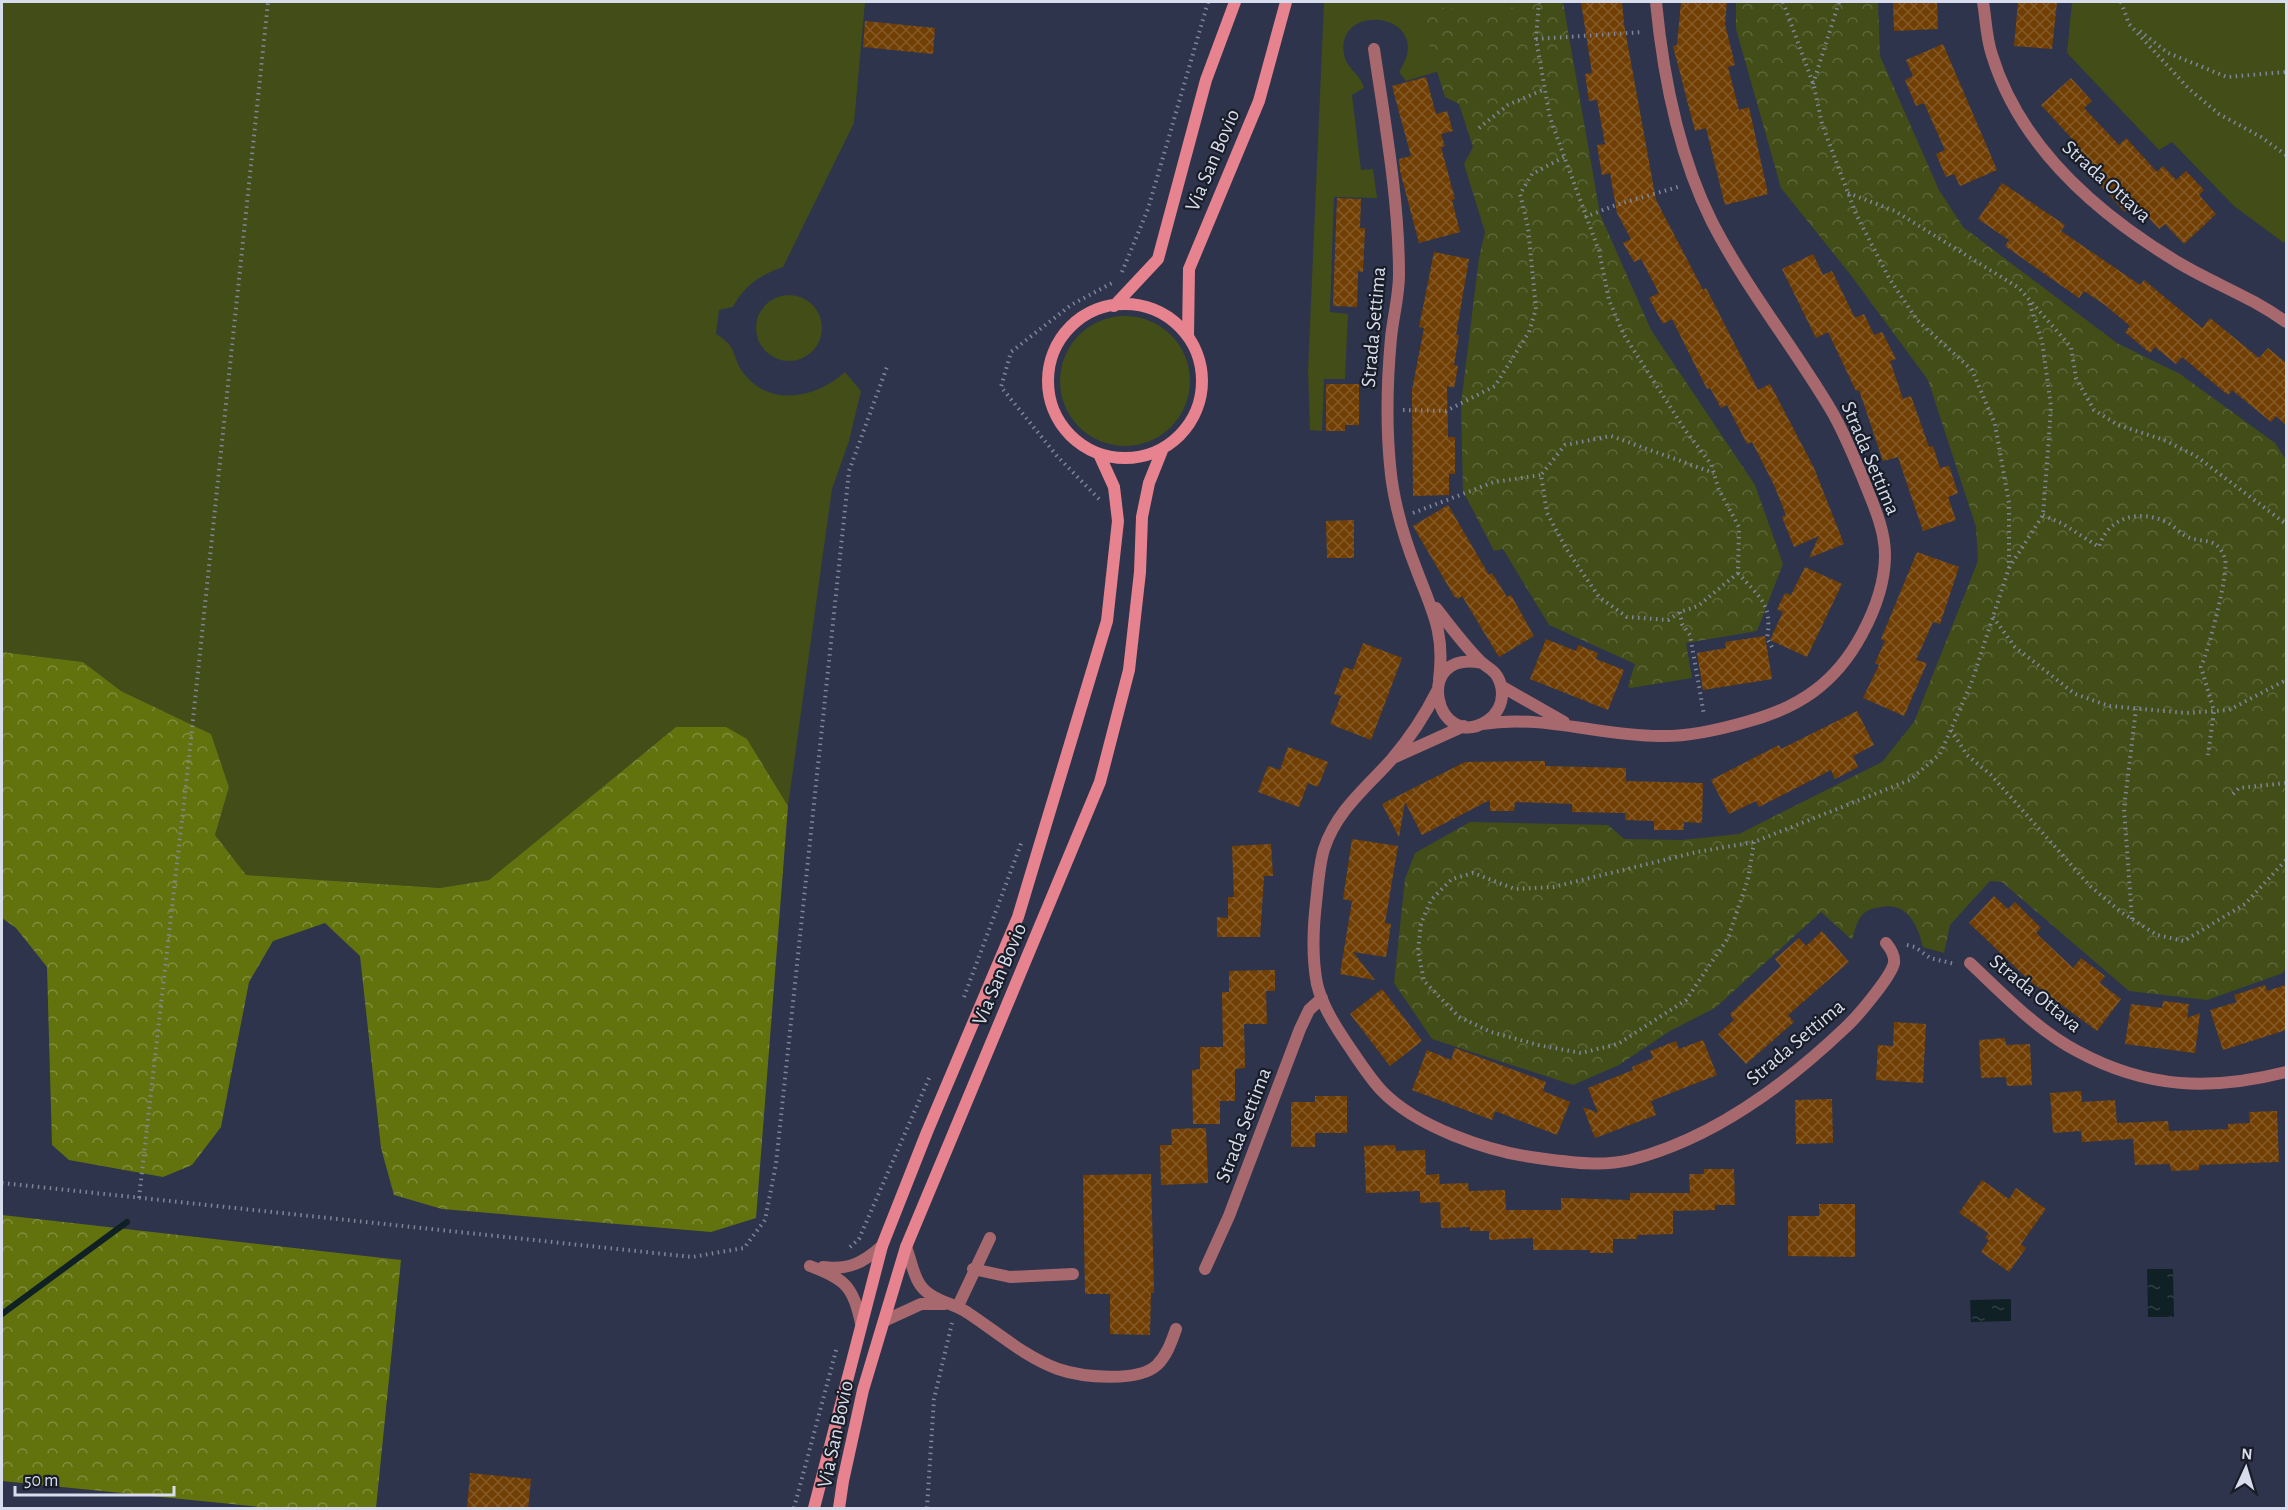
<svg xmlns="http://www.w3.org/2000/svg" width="2288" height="1510" viewBox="0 0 2288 1510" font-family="'Alegreya Sans',sans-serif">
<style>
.green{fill:#424d18}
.forest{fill:url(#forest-crowns)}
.park{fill:url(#park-crowns)}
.water{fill:url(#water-ripples)}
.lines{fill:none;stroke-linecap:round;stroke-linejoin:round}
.stream{stroke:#102125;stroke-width:6}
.building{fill:url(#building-cross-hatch)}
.path{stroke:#80869a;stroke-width:4;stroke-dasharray:1.5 4.5;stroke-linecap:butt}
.lane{stroke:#a7696e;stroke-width:12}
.street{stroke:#a7696e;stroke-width:12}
.secondary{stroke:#e6838e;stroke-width:12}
.labels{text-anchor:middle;stroke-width:4.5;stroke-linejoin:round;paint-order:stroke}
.street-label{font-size:21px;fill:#d7ddec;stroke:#191d27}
</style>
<defs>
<pattern id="forest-crowns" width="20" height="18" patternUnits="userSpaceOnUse" patternTransform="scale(1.5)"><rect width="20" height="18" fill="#62730e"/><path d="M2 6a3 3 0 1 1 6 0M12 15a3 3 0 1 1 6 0" fill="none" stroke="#7f8d3d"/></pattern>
<pattern id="park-crowns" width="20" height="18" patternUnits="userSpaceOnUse" patternTransform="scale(1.5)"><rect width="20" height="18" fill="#424d18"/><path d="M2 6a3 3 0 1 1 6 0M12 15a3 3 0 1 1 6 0" fill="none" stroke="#5d663a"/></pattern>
<pattern id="water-ripples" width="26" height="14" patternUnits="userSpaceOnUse" patternTransform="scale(1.5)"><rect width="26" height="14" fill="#102125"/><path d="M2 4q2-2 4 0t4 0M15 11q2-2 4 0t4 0" fill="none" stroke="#324145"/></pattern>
<pattern id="building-cross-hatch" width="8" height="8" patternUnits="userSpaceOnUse" patternTransform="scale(1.5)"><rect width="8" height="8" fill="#713f03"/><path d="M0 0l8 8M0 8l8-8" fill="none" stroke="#845a28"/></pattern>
</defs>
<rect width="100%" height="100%" fill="#2d344c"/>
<path class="green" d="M2 2H865L854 123 783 267C760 275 744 286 733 307L719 310 716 334C739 347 731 358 745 375 772 408 818 397 845 372L861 391 849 441 832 489 788 806 747 739 676 727 489 880 440 888 245 875 215 835 229 787 211 734 121 691 83 662 2 652Z
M1324 2H1528L1449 68 1406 81 1399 72C1438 13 1335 0 1344 54 1346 69 1361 74 1364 88L1352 95 1361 170 1373 169 1377 198 1334 197 1330 312 1348 314 1345 379H1324L1322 431 1310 430 1308 371Z
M2072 2H2286V240L2284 243 2234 206 2172 142 2159 150 2067 53Z
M756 328a33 33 0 1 1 66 0a33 33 0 1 1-66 0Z
M1060 381a65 65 0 1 1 130 0a65 65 0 1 1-130 0Z"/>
<path class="forest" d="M2 652 83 662 121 691 211 734 229 787 215 835 246 875 440 888 489 880 676 727H726L747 739 788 806 756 1218 711 1232 442 1209 394 1195 381 1148 360 956 325 923 273 941 249 982 221 1127 192 1165 163 1177 69 1160 52 1145 47 967 16 928 2 918Z
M2 1215 401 1260 376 1508H270L2 1481Z"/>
<path class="park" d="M1522 2H1563L1600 214 1651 330 1755 485 1783 564 1757 631 1686 643 1692 678 1630 688 1628 686 1635 664 1549 625 1503 549 1494 551 1463 491 1461 404 1479 258 1485 232 1464 164 1473 147 1459 104 1445 97 1423 26 1435 7 1501 13Z
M1736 2H1878L1880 56 1939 190 1963 227 2117 343 2180 374 2275 443 2286 460V968L2283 973 2207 1000 2129 991 2002 882 1990 881 1950 925 1944 953 1923 947C1918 925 1907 902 1881 907 1873 908 1865 910 1860 918 1856 924 1854 933 1852 940L1821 912 1715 1008 1670 1031 1619 1065 1573 1085 1432 1039 1394 983 1405 879 1415 853 1470 822 1608 825 1624 839 1682 840 1739 834 1882 762 1914 722 1978 561 1976 527 1928 380 1850 274 1781 188 1736 29Z"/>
<path class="water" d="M2147 1269H2173L2174 1317H2148Z
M2011 1299V1321L1971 1322 1970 1300Z"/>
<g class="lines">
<path class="stream" d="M2 1314 127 1222"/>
</g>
<path class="building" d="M1581 2H1622L1624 24 1656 200 1703 290 1706 288 1758 390 1770 384 1814 468 1844 544 1809 558 1819 536 1794 547 1782 517 1786 515 1774 485 1752 442 1747 444 1727 405 1721 408 1710 388 1707 389 1672 319 1663 324 1649 298 1659 293 1641 259 1634 262 1623 243 1631 239 1617 213 1610 173 1602 175 1597 145 1605 144 1597 100 1589 101 1585 74 1592 73Z
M1681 2H1727L1725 24 1735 65 1728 67 1739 110 1749 107 1768 194 1725 205 1706 128 1695 131 1673 46 1677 45Z
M1893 2H1937L1938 29 1894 31Z
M2018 2H2057L2052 49 2014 46Z
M865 21 935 28 933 54 863 47Z
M1943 44 1997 170 1960 186 1954 174 1946 177 1936 154 1945 150 1924 103 1916 106 1905 80 1913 76 1906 60Z
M1426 77 1436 114 1447 111 1453 131 1441 134 1445 146 1441 147 1455 199 1452 200 1460 232 1419 243 1400 171 1399 159 1411 156 1392 86Z
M2071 78 2092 101 2084 108 2119 145 2126 138 2157 172 2163 166 2176 180 2186 171 2204 190 2199 195 2216 214 2184 244 2165 224 2159 229 2135 203 2125 212 2068 151 2076 143 2041 105Z
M2002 183 2065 225 2061 231 2140 285 2144 280 2202 328 2210 318 2259 358 2268 348 2286 363V425L2276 416 2271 422 2232 390 2228 395 2182 357 2176 364 2155 347 2150 353 2125 332 2130 326 2105 305 2084 291 2079 298 2005 246 2009 240 1978 219Z
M1337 198 1361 199 1360 228H1365L1363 272 1358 271 1357 307 1333 306Z
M1434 252 1469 259 1456 335H1459L1454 365 1458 366 1454 388 1447 386 1448 437H1455V474H1449V495L1413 496 1412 390 1424 328 1419 327Z
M1813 254 1823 275 1832 271 1855 318 1864 314 1874 335 1882 332 1896 359 1890 361 1903 399 1911 396 1929 447 1933 446 1940 468 1949 466 1958 493 1948 497 1956 520 1923 531 1898 457 1883 461 1859 390 1856 391 1828 332 1816 338 1782 269Z
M1326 384H1359V425H1345V431H1326Z
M1448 505 1489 575 1492 573 1507 597 1511 595 1534 636 1499 657 1462 596 1458 599 1454 596 1413 526Z
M1354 520V558H1327L1326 521Z
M1917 552 1959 567 1940 624 1933 622 1916 660 1927 663 1904 716 1863 698 1879 665 1875 663 1885 641 1881 639Z
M1805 567 1842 584 1807 657 1770 640 1783 612 1777 609 1785 593 1791 595Z
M1765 636 1772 679 1703 690 1697 653 1726 648 1725 642Z
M1546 639 1576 651 1578 645 1598 653 1596 659 1624 670 1608 710 1530 679Z
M1363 643 1402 658 1371 740 1330 724 1341 696 1334 694 1344 667 1353 670Z
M1857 711 1874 745 1853 756 1858 767 1835 779 1831 770 1759 807 1756 801 1729 814 1711 780 1779 745 1781 749Z
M1288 747 1328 762 1318 787 1308 783 1299 807 1258 792 1268 766 1280 770Z
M1545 761V766L1626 768V781L1703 783 1702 823 1684 822V830H1654V821L1625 820V813L1572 812V804L1515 802 1514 811H1490V800L1422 835 1405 802 1399 837 1382 804 1465 762Z
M1352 839 1398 846 1385 923 1391 924 1386 957 1353 952 1375 980 1340 974 1352 901 1343 899Z
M1271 844 1273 876H1264L1260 937H1217V917L1228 918V897H1234L1232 846Z
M1994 896 2008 909 2015 902 2041 928 2036 933 2073 968 2081 958 2105 976 2100 983 2121 999 2097 1031 2031 982 1969 923Z
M1822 931 1849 962 1788 1015 1794 1022 1746 1064 1718 1034 1734 1020 1730 1014 1781 966 1775 959 1799 938 1806 946Z
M1275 970V991H1266L1267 1024H1244L1245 1068 1235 1069V1101H1220V1124H1193L1192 1070 1200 1069V1047H1223L1222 992H1229V971Z
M2265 985 2267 991 2286 985V1030L2223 1050 2210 1010 2237 1002 2234 995Z
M1382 989 1422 1041 1390 1066 1350 1014Z
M2163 1001 2189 1004 2187 1018 2200 1013 2195 1053 2125 1044 2131 1004 2162 1008Z
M1894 1022 1926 1024 1923 1083 1876 1080 1878 1045 1893 1046Z
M2005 1038 2006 1045 2030 1044 2032 1085 2007 1086 2006 1077 1981 1078 1979 1040Z
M1703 1040 1717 1075 1651 1101 1656 1115 1595 1138 1583 1107 1598 1113 1588 1088 1633 1070 1632 1067 1653 1058 1650 1051 1676 1041 1679 1049Z
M1455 1048 1546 1082 1543 1091 1570 1102 1557 1135 1495 1111 1492 1120 1412 1090 1427 1050 1451 1060Z
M2081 1091 2082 1102 2115 1100 2117 1123 2168 1121 2169 1131 2228 1129V1124L2250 1123 2249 1112 2277 1111 2279 1162 2199 1165V1170L2171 1171 2170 1164 2135 1165 2133 1139 2082 1142 2081 1131 2053 1133 2050 1093Z
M1315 1096H1347V1133H1315V1147H1291V1102H1315Z
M1832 1099 1833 1143 1796 1144 1795 1100Z
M1206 1128 1208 1183 1161 1185 1160 1145H1172L1171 1129Z
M1395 1145 1396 1151 1425 1150 1426 1175 1439 1174 1440 1184 1468 1183 1469 1191 1505 1190 1506 1210H1561V1198L1630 1200V1193H1690L1689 1174H1704V1169H1734L1735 1205H1715V1210L1673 1211V1234L1637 1235V1239H1613V1253H1590V1250H1533V1238L1489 1240V1231H1470V1227L1441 1228 1440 1202 1420 1203V1191L1366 1193 1364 1146Z
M1151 1174 1154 1293H1151L1150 1335 1110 1334V1294H1085L1083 1175Z
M1982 1180 2009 1199 2016 1188 2046 1209 2021 1244 2026 1248 2009 1272 1981 1252 1989 1240 1985 1238 1988 1233 1959 1213Z
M1819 1204H1855V1257L1788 1256V1216H1819Z
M470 1473 531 1479 528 1509H467Z"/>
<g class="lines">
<path class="path" d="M1539 2 1536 39 1550 118 1599 251 1609 300 1624 335 1685 430 1711 464 1719 490 1739 527 1738 573 1698 606 1680 612 1668 620 1627 617 1599 597 1567 550 1547 513 1541 475 1565 445 1611 436 1714 473
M2121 2 2129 24 2189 89 2219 114 2261 137 2286 155
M2140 31 2168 53 2227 77 2286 72
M1536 39 1643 32
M1813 84 1839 2
M1479 128 1508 105 1545 89
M1848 193 1895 211 2019 288 2071 347 2076 378 2094 410 2118 425 2164 440 2196 456 2286 524
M1585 217 1616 205 1681 186
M1122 272 1148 209 1208 2
M1403 410 1446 411 1495 386 1529 332 1536 309 1528 227 1520 194 1532 174 1564 157
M1099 499 1057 456 1001 387 1011 352 1071 305 1112 283
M1413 513 1494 482 1541 475
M2043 515 2063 524 2099 547C2108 517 2139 509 2166 522 2173 525 2178 531 2184 535 2200 545 2217 534 2225 559 2229 573 2208 652 2201 667L2214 711 2208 755
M2009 568 2043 515 2049 437 2051 406 2042 341 2028 299
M1738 573C1759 597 1773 604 1767 638L1773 649
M1680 612 1682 624 1690 635 1704 715
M1993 617 2015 647 2075 694 2109 706 2186 713 2229 710 2286 680
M1951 730 1967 755 1991 775 2090 886 2121 912 2157 935 2184 941 2245 904 2286 860
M2233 794 2239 788 2286 783
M1754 842 1748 879 1728 938 1686 1000 1618 1044 1581 1053 1538 1045 1491 1032 1459 1017 1424 981 1418 951 1421 923 1431 900 1452 879 1473 873 1515 889 1553 887 1697 852 1754 842 1910 780 1940 754 1971 684 2009 568V503L1995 424 1972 370 1917 320 1889 278 1856 214 1822 124 1814 86 1783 2
M2132 919 2124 808 2136 709
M1907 945 1915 947 1930 958 1955 964
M964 997 1022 841
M2 1183 692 1257 744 1248 765 1220 776 1164 849 471 888 364
M139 1198 189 758 268 2
M850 1247 859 1239 930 1076
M794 1508 837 1347
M927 1508 934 1399 952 1323"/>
<path class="lane" d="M906 1247C911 1259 913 1276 921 1286 932 1301 954 1303 968 1313 997 1332 1025 1357 1058 1369 1081 1377 1138 1383 1157 1365 1167 1355 1171 1343 1176 1329
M810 1266C845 1279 854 1287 861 1324
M823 1267C849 1270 863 1263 882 1246
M973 1269 1010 1277 1073 1274
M958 1306 990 1238
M884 1321 921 1304H945"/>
<path class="street" d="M1983 2C1986 19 1986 38 1992 55 2020 147 2099 215 2179 263 2216 285 2250 296 2286 322
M1374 49C1385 124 1399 199 1399 275 1399 296 1393 317 1391 338 1387 381 1386 423 1390 465 1393 501 1404 538 1417 571 1433 613 1445 633 1439 680
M1436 608C1450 626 1464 645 1480 661 1486 667 1493 669 1497 676 1500 681 1502 688 1502 694 1502 705 1496 715 1487 721 1436 754 1411 648 1482 663
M1501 686 1564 722
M1437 691C1425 715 1409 739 1392 759 1366 788 1337 810 1324 849 1319 866 1318 885 1316 903 1313 929 1312 958 1317 984 1322 1005 1334 1024 1346 1042 1357 1058 1368 1076 1381 1090 1416 1127 1489 1152 1538 1158 1569 1162 1600 1167 1630 1160 1713 1139 1785 1085 1845 1028 1857 1017 1891 977 1894 963 1895 955 1891 949 1886 943
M1482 724C1542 714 1599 736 1659 736 1688 737 1718 730 1746 722 1799 708 1836 683 1862 634 1875 610 1885 583 1885 555 1885 529 1873 504 1864 481 1854 457 1844 432 1831 410 1793 346 1746 288 1712 222 1678 154 1663 76 1656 2
M1393 758 1464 726
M1970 963C2003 994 2037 1030 2077 1051 2147 1089 2211 1091 2286 1072
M1205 1269 1229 1216 1300 1029 1309 1010 1322 998"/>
<path class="secondary" d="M1048 381a77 77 0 1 1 154 0a77 77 0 1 1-154 0Z
M1114 306 1158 259 1206 80 1235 2
M1188 336 1189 269 1259 101 1286 2
M814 1508 882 1246 927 1132 1018 917 1107 621 1118 521 1114 487 1099 454
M839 1508 843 1481 863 1390 906 1247 1100 782 1129 670 1140 572 1142 517 1149 483 1163 448"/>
</g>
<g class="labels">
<g class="street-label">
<text transform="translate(1212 160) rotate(-67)" y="7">Via San Bovio</text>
<text transform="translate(2107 181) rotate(42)" y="7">Strada Ottava</text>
<text transform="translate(1373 327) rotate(-85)" y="7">Strada Settima</text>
<text transform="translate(1871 458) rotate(67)" y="7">Strada Settima</text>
<text transform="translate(999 974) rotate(-67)" y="7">Via San Bovio</text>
<text transform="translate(2036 993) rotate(39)" y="7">Strada Ottava</text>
<text transform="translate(1795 1042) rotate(-40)" y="7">Strada Settima</text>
<text transform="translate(1243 1125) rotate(-69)" y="7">Strada Settima</text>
<text transform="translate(835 1434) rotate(-78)" y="7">Via San Bovio</text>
</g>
</g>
<rect width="2288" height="1510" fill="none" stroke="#d7ddec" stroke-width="6"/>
<g transform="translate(2246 1468) rotate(4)" stroke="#191d27" stroke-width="4.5" paint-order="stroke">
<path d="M0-4.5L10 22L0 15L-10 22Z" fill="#d7ddec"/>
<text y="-9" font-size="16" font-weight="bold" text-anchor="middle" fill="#d7ddec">N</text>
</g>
<path d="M15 1486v9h159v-9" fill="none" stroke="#d7ddec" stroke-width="3"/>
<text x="24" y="1486" font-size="18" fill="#d7ddec" stroke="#191d27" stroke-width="4.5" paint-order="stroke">50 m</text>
</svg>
